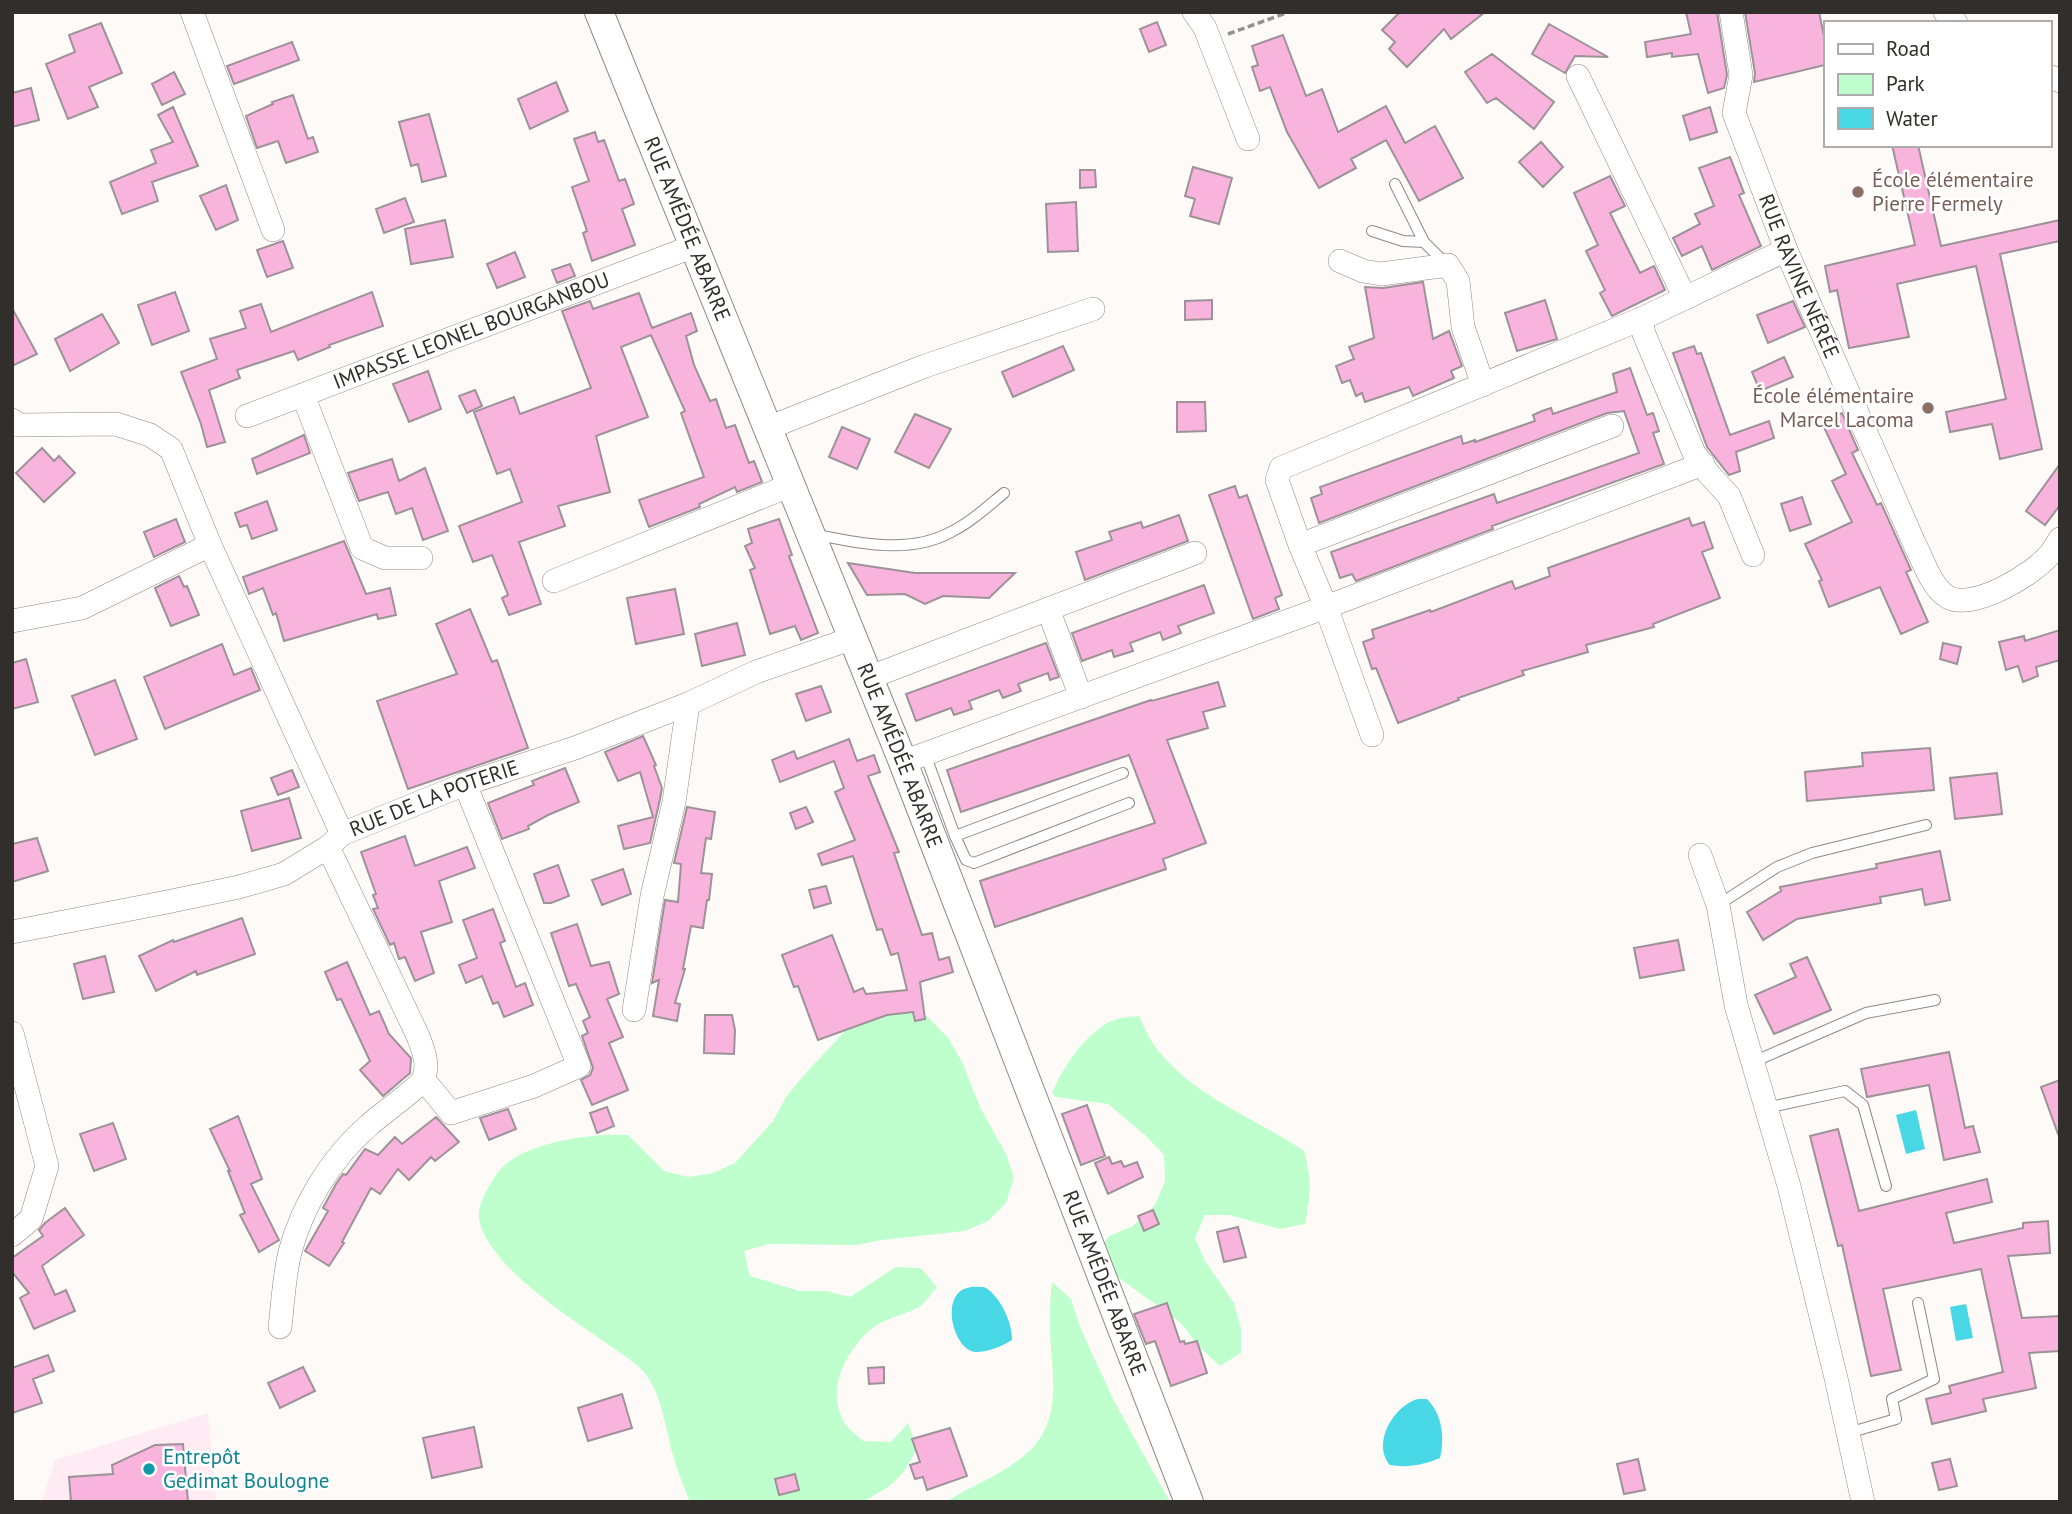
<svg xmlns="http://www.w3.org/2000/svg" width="2072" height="1514" viewBox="0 0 2072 1514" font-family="'PT Sans',sans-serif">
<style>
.commercial{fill:#feebf3}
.green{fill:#bfffce}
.water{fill:#48d7e5}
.building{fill:#f9b4de;stroke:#9d9298;stroke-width:2}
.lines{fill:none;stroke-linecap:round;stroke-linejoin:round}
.service-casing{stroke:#928882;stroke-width:12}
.minor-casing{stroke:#928882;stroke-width:24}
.tertiary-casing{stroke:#928882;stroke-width:30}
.path{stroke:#95918f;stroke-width:3.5;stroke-dasharray:7 3.5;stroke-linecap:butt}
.service{stroke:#fff;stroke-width:10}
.minor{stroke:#fff;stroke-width:23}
.tertiary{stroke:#fff;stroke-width:28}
.education-dot{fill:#8d6e63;stroke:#fff;stroke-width:2.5}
.culture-dot{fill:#0f9aa8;stroke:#fff;stroke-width:2.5}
.labels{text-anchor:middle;stroke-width:5;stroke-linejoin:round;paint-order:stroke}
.education-label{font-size:21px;fill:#785e54;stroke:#fff;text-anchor:start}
.street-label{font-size:21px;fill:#322e2c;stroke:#fff}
.culture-label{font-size:21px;fill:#0d838f;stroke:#fff;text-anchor:start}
</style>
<rect width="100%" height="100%" fill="#fefaf7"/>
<path class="commercial" d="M208 1413 216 1502H42L55 1460Z"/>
<path class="green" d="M905 998 929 1018 949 1039 962 1062 981 1109 1006 1154 1014 1178 1006 1203 988 1221 965 1231 882 1240 856 1245 769 1244 744 1251 750 1276 800 1291H826L850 1297 896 1267 921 1268 937 1287C931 1293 926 1303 919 1307 903 1316 884 1318 870 1330 845 1353 826 1389 844 1422 848 1429 857 1435 863 1441L891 1442 908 1423 917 1447C904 1477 895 1484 866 1500L868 1502H690C685 1489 679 1476 675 1462 666 1434 664 1402 647 1376 638 1363 619 1353 606 1343 569 1317 487 1265 479 1219 477 1205 488 1187 496 1175 517 1142 592 1133 628 1135L664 1171 688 1177 713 1173 735 1163 773 1121 786 1097 803 1076 860 1015Z
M1139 1016C1144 1026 1148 1036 1154 1045 1192 1097 1253 1116 1304 1151 1312 1180 1311 1195 1305 1224L1280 1229 1229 1215H1205L1195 1238 1205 1261 1234 1303 1241 1328V1353L1220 1366 1199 1347 1181 1323 1115 1275 1095 1256 1109 1236 1133 1226 1155 1205 1165 1181 1164 1155 1146 1136 1108 1104 1056 1097 1052 1093C1063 1067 1085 1034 1111 1021 1119 1017 1130 1017 1139 1016Z
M1052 1282 1071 1299 1080 1327 1114 1401 1170 1502H946C970 1486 997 1477 1020 1459 1063 1427 1053 1382 1050 1335 1049 1317 1050 1300 1052 1282Z"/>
<path class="water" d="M1916 1110 1925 1149 1906 1154 1896 1115Z
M984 1287C999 1294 1013 1323 1012 1340 1002 1346 989 1352 976 1352 954 1352 939 1295 967 1288 972 1286 979 1287 984 1287Z
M1966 1304 1973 1338 1956 1341 1950 1307Z
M1418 1399H1427C1442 1414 1445 1437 1440 1458 1424 1465 1407 1468 1390 1465 1371 1444 1394 1405 1418 1399Z"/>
<path class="building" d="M1400 12H1485L1451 39 1444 29 1407 67 1389 49 1395 42 1382 30Z
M1686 12H1717L1727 75 1724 88 1708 93 1698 54 1672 57V53L1647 57 1645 42 1691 34Z
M1745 12H1819L1825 41V65L1754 82 1755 73Z
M1157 22 1166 45 1149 52 1140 29Z
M101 23 122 73 89 87 98 107 68 119 46 64 75 52 69 35Z
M1549 24 1608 57 1575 56 1565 73 1532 54Z
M1283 35 1306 96 1322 89 1338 132 1386 106 1405 143 1435 126 1463 178 1419 201 1386 140 1351 159 1356 168 1319 188 1287 132 1270 87 1260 91 1252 67 1258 65 1252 46Z
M292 42 299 60 234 84 227 66Z
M1492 54 1554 102 1534 129 1496 98 1487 103 1465 72Z
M174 72 185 94 162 105 152 84Z
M556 82 568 111 530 129 518 99Z
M31 88 39 120 12 127V93Z
M293 95 308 139 313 137 318 152 286 163 278 141 257 148 246 116 273 104 272 102Z
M173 107 198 166 152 182 158 201 122 214 110 182 156 163 151 150 173 142 158 115Z
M1710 107 1717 132 1690 140 1683 116Z
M429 114 446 176 422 182 418 164 411 166 399 122Z
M595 132 598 142 604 140 619 181 625 179 628 187 634 204 622 209 635 245 592 261 583 233 587 231 572 187 589 181 574 139Z
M1541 142 1563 167 1543 187 1519 162Z
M1892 145H1918L1941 246 2060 220V241L2000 254 2042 449 2000 459 1992 424 1950 432 1946 412 2006 399 1976 266 1897 284 1909 337 1849 348 1837 290 1830 292 1825 266 1915 245Z
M1730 157 1744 193 1739 195 1761 246 1712 270 1702 246 1682 256 1673 238 1700 224 1695 214 1714 206 1699 168Z
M1193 167 1232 178 1219 224 1190 216 1195 199 1185 196Z
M1080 170H1095L1096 187 1080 188Z
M1610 176 1625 206 1610 213 1640 273 1654 266 1665 290 1612 316 1600 293 1605 290 1586 251 1598 245 1574 193Z
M226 185 238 220 216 230 200 196Z
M405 198 414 222 384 233 376 209Z
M1076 202 1078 251 1048 252 1046 204Z
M445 220 453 257 411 264 405 229Z
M283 241 293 268 267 277 257 250Z
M515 252 525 277 497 288 487 264Z
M570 264 575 276 557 283 552 270Z
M1423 282 1433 339 1449 331 1462 366 1451 371 1454 378 1413 396 1409 387 1365 402 1362 393 1356 396 1350 380 1342 383 1336 366 1354 359 1349 347 1374 338 1365 287 1383 288Z
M175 292 189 331 152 345 138 305Z
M372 292 383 326 329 345 330 347 298 360 294 351 237 370 240 378 209 390 225 442 207 447 201 424 181 372 217 359 210 339 246 328 240 311 261 304 271 332Z
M639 293 652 328 691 313 697 331 686 336 694 365 710 401 716 399 726 428 735 425 749 463 754 461 762 482 737 492 735 487 699 504 700 507 649 527 639 500 704 477 681 413 685 411 651 335 621 347 648 417 596 436 610 492 558 506 565 526 519 542 541 604 509 615 502 598 508 595 492 555 473 562 459 526 522 502 510 469 497 474 474 412 514 397 520 414 591 388 562 311 590 301 593 309Z
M1212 300V319L1185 320V301Z
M1545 300 1557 339 1517 351 1505 313Z
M1793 301 1805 327 1768 343 1757 315Z
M12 308 37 354 12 366Z
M102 314 119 343 70 371 55 339Z
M1063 346 1074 370 1013 397 1002 372Z
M1694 346 1697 354 1701 353 1730 435 1769 421 1774 438 1736 452 1740 471 1729 475 1707 447 1673 353Z
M1784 357 1793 377 1760 391 1752 372Z
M1630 368 1647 415 1653 413 1659 431 1653 433 1664 464 1492 526 1493 529 1356 581 1352 574 1340 578 1331 552 1494 494 1497 503 1639 453 1624 411 1607 413 1319 523 1311 498 1322 494 1320 487 1461 436 1463 444 1475 440V442L1535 421 1533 415 1542 411 1551 408 1553 414 1617 392 1613 374Z
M428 371 441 409 409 422 393 384Z
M475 390 482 406 467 413 459 396Z
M1177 402H1205L1206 431 1177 432Z
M1842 413 1858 450 1852 453 1877 505 1881 503 1911 570 1906 572 1928 622 1901 634 1880 587 1829 607 1819 581 1822 580 1805 544 1852 522 1832 481 1846 474 1822 423Z
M915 414 951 429 929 468 895 452Z
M842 427 870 439 857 469 829 457Z
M304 435 310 453 257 474 252 459Z
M42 448 54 461 59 456 75 473 44 502 16 473Z
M392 459 399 481 425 468 448 531 423 540 412 508 396 514 388 492 359 501 348 473Z
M2060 464V505L2045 525 2026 511Z
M1235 486 1239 498 1247 495 1282 595 1275 598 1279 609 1253 619 1209 495Z
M1802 497 1811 524 1790 531 1781 504Z
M267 501 277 530 252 539 247 525 240 527 235 513Z
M1179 515 1188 541 1085 580 1076 552 1112 540 1109 532 1141 522 1143 528Z
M1689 518 1692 526 1704 522 1713 548 1702 552 1720 598 1653 624 1654 627 1586 645 1588 652 1522 671 1524 675 1458 698 1459 700 1398 723 1376 668 1372 669 1363 642 1374 638 1372 630 1430 610 1431 612 1512 581 1515 589 1550 576 1548 568Z
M176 519 185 542 154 557 144 532Z
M779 519 792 555 789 556 818 633 801 640 795 626 770 634 750 570 755 568 745 546 752 543 748 529Z
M344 541 366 594 390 588 396 615 378 619 377 614 284 641 276 613 273 615 263 588 249 594 243 577Z
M848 563 915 573H1015L989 598 943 596 925 604 905 594 867 595Z
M179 576 184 587 187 586 199 615 171 626 155 588Z
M1204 585 1214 613 1178 626 1181 633 1163 640 1160 632 1130 643 1133 651 1114 657 1112 650 1082 661 1072 633Z
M675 589 684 634 636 644 627 598Z
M470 609 492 662 497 660 528 748 408 789 377 701 457 674 436 624Z
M737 623 745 655 702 666 695 634Z
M2060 630V660L2036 667 2038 676 2023 682 2018 666 2006 670 1999 642 2024 636 2025 641Z
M1046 643 1059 677 1050 680 1048 673 1018 684 1021 691 1003 698 999 690 969 701 972 709 954 715 951 708 916 721 906 694Z
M1943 643 1961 647 1957 664 1940 659Z
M222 644 234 675 251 668 260 690 165 729 144 677Z
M26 659 38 702 12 709V663Z
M115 680 137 739 95 755 72 696Z
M1218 682 1225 706 1203 712 1208 728 1167 740 1206 843 1163 859 1166 869 995 927 980 881 1155 823 1129 755 961 812 947 770 1151 700 1152 701Z
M821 686 831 712 806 721 796 694Z
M643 736 656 765 654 766 662 788 660 799 650 843 624 849 618 826 653 817 640 772 618 781 605 752Z
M849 739 857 761 874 755 880 772 868 776 899 852 894 853 922 935 932 933 939 960 949 957 953 972 920 982 925 1019 915 1021 913 1012 887 1015 818 1040 798 986 794 987 782 955 832 935 854 992 863 988 866 994 907 990 898 953 891 955 882 929 877 930 853 856 822 865 818 854 855 840 835 792 844 788 834 761 780 782 772 760 794 751 797 759Z
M1930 748 1934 790 1807 801 1805 772 1863 766 1862 753Z
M565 768 579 802 548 815 528 826 529 829 502 839 488 803 534 785 532 781Z
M292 770 299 787 278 795 271 778Z
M1997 773 2002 814 1955 819 1950 778Z
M289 798 301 838 252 851 241 811Z
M687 807 715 812 711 839 706 838 701 873 712 874 709 900H707L703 928 691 926 683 969H685L675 1003 680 1004 677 1021 653 1016 659 980 652 983 665 900 678 902 681 864 674 863Z
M806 807 813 822 796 829 790 813Z
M405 836 415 866 467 847 475 868 439 881 452 922 421 932 434 973 415 981 405 957 399 959 394 943 390 945 373 909 378 908 373 895 376 894 361 852Z
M37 838 48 871 12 882V844Z
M1940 851 1950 900 1925 905 1922 889 1880 897 1881 903 1797 919 1763 940 1747 912 1781 891 1780 887 1877 868 1876 864Z
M558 865 569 896 551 903H544L534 874Z
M623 869 631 894 602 905 592 880Z
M826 886 831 903 814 908 809 890Z
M493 909 505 941 500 943 516 987 525 983 533 1005 504 1017 498 1002 493 1004 482 976 466 983 459 965 477 958 463 920Z
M242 918 255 954 197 975 196 971 156 991 139 956 173 940 174 942Z
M577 924 591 966 609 962 619 994 607 999 623 1037 609 1043 628 1090 592 1105 581 1080 590 1075 593 1068 582 1036 588 1033 583 1021 590 1017 576 984 569 986 551 933Z
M1678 940 1684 970 1640 978 1634 948Z
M105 956 114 992 83 999 74 964Z
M1807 957 1831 1010 1774 1034 1755 995 1796 977 1790 964Z
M347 962 370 1015 379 1011 389 1034 411 1058 410 1073 383 1096 360 1070 370 1061 341 999 337 1000 325 972Z
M705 1015H732L735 1030 734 1054 704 1053Z
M1949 1052 1965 1128 1973 1126 1980 1152 1944 1160 1929 1085 1867 1097 1861 1069Z
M2060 1080V1134H2058L2041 1087Z
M1087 1105 1105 1156 1081 1165 1062 1114Z
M607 1107 614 1126 597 1133 590 1113Z
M508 1109 516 1129 489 1140 480 1118Z
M238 1116 262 1179 251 1184 279 1240 259 1252 240 1215 245 1213 228 1171H230L210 1129Z
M436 1117 459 1142 435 1161 431 1157 409 1180 398 1169 380 1194 371 1188 342 1242 344 1243 329 1266 305 1251 328 1211 323 1208 336 1184 343 1174 346 1175 365 1149 378 1155 395 1137 402 1144Z
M113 1123 126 1159 94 1171 80 1134Z
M1838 1129 1859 1211 1987 1179 1992 1202 1946 1213 1954 1243 2023 1228V1223L2048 1221 2050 1253 2008 1256 2022 1318 2060 1316V1351L2029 1353 2036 1388 1983 1399 1986 1411 1932 1424 1926 1399 1951 1393 1949 1386 2003 1372 1981 1269 1883 1289 1901 1370 1871 1376 1842 1245 1838 1246 1810 1136Z
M1109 1157 1112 1164 1121 1161 1124 1167 1137 1162 1143 1177 1108 1194 1095 1163Z
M65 1208 84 1235 42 1266 55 1295 66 1290 75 1311 34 1329 20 1298 29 1293 12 1272V1258L43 1236 39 1230 45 1223Z
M1153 1210 1159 1224 1144 1231 1138 1216Z
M1238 1227 1246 1257 1224 1262 1217 1232Z
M1167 1303 1180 1342 1184 1341 1185 1344 1197 1341 1207 1373 1171 1386 1155 1341 1146 1344 1134 1314Z
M48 1355 54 1371 33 1379 42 1403 12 1413V1368Z
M303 1367 315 1391 280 1408 268 1383Z
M884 1367V1383L869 1384 868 1368Z
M622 1394 632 1428 588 1441 578 1408Z
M474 1427 482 1467 432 1478 423 1438Z
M950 1428 967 1476 927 1490 923 1477 915 1479 910 1465 920 1462 912 1439Z
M183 1444 188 1502H71L69 1477 113 1474 112 1465 155 1445Z
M1638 1459 1645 1490 1624 1494 1617 1464Z
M1950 1459 1957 1486 1939 1490 1932 1463Z
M795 1474 799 1490 779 1495 775 1479Z"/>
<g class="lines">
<g class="service-casing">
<path id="service" d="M1395 184 1424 242 1446 264
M1372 231 1403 241 1424 242
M813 534C857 543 909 555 951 532 971 522 987 507 1004 493
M925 754 955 836 1123 773
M955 836 966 860 974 863 1129 803
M1718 905 1777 867 1812 853 1926 825
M1753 1062 1866 1013 1935 1000
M1766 1108 1845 1091 1863 1105 1886 1186
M1848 1433 1896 1419 1892 1399 1934 1379 1918 1303"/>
</g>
<g class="minor-casing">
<g id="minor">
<path d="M192 12 273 230"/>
<path d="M1194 12 1205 28 1248 139"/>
<path id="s1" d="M1731 12 1741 75 1734 113 1786 250 1915 545C1923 560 1931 586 1946 596 1970 613 2035 574 2051 553 2054 549 2057 544 2060 539"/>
<path d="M1945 12 1956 23"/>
<path d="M1578 76 1685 298"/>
<path d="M2049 76 2060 81"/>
<path d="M1340 261 1363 271 1381 274 1448 265 1458 281 1463 327 1483 385"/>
<path d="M1641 319 1644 334 1694 453 1708 473 1729 496 1753 555"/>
<path d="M303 395 362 548 385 558H421"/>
<path id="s2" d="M247 416 694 246"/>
<path d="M12 420 18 425 116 424 150 435 171 449 210 545 342 834"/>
<path d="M768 428 925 366 1093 309"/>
<path d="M1300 545 1612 426"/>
<path d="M554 581 791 485"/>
<path d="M1048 609 1081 697"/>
<path d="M12 621 82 608 210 545"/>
<path d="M868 678 1195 553"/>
<path d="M1372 735 1326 607 1703 464"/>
<path d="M903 762 1326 607 1300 545 1277 480 1281 468 1641 319 1786 250"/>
<path d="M1700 855 1718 905 1736 1005 1789 1186 1836 1378 1863 1502"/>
<path id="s3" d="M12 932 162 903 239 887 284 874 328 847 342 834 465 784 575 748 688 704 756 672 853 638"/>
<path d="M634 1010 652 896 674 802 688 704"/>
<path d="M12 1033 47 1166 31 1219 12 1235"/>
<path d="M424 1080 451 1113 534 1086 579 1066 465 784"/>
<path d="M280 1327C283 1302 284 1276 290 1252 302 1206 331 1158 368 1126 378 1116 421 1087 424 1077 429 1063 423 1050 418 1036L328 847"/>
</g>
</g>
<g class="tertiary-casing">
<g id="tertiary">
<path id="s4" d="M599 12 903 762 1189 1502"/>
</g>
</g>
<path class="path" d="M1228 34 1289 12"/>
<use href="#service" class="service"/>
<use href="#minor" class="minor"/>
<use href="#tertiary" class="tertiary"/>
</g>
<g class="education-dot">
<circle cx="1858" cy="192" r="7"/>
<circle cx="1928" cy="408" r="7"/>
</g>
<circle class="culture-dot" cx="149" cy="1469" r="7"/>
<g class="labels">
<g class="education-label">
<text x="1872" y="187">École élémentaire<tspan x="1872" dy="24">Pierre Fermely</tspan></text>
<text x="1914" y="403" text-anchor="end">École élémentaire<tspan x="1914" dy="24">Marcel Lacoma</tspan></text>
</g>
<g class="street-label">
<text dy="7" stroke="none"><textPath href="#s4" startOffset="234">RUE AMÉDÉE ABARRE</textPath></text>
<text dy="7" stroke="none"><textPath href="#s1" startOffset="278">RUE RAVINE NÉRÉE</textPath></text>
<text dy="7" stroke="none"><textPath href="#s2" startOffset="240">IMPASSE LEONEL BOURGANBOU</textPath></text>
<text dy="7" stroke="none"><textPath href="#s4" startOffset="802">RUE AMÉDÉE ABARRE</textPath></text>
<text dy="7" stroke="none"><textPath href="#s3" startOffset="448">RUE DE LA POTERIE</textPath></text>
<text dy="7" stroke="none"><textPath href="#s4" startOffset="1368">RUE AMÉDÉE ABARRE</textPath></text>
</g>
<g class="culture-label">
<text x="163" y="1464">Entrepôt<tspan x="163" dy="24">Gedimat Boulogne</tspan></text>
</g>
</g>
<rect width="2072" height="1514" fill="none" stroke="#322e2c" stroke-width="28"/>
<rect x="1824" y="21" width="228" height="126" fill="#ffffff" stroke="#adabab" stroke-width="2"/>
<rect x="1838" y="44" width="35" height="10" fill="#ffffff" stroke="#adabab" stroke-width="2"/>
<text x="1886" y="56" font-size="21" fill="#322e2c">Road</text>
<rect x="1838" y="74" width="35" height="21" fill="#bfffce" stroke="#adabab" stroke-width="2"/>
<text x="1886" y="91" font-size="21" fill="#322e2c">Park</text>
<rect x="1838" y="108" width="35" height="21" fill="#48d7e5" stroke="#adabab" stroke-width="2"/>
<text x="1886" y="126" font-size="21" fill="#322e2c">Water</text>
</svg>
